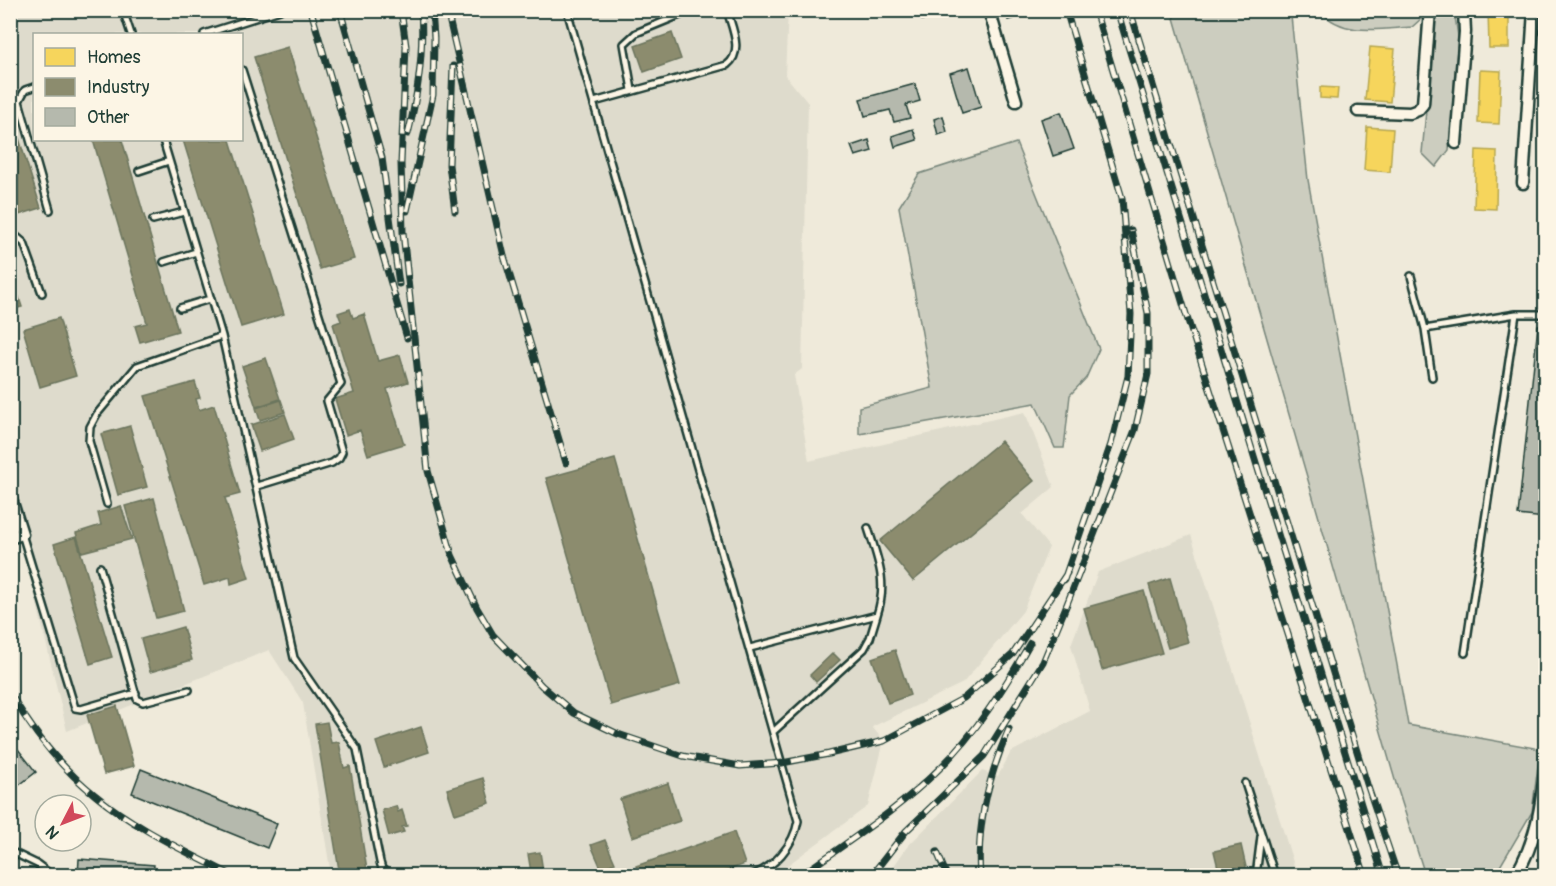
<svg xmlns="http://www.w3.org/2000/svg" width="1556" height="886" viewBox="0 0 1556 886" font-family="Pangolin,sans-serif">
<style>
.built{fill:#dedbcc;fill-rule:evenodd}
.green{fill:#cccdbf;stroke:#76857a;stroke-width:1.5}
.homes{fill:#f6d55c;stroke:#b6a750;stroke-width:1.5}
.industry{fill:#8c8c6e;stroke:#6b745d;stroke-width:1.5}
.building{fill:#b5b9ad;stroke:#1f3d34;stroke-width:1.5}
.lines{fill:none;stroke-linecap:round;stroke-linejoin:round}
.lane-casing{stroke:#1f3d34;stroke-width:10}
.street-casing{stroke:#1f3d34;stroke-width:15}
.lane{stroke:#fcf5e5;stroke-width:5}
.street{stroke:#fcf5e5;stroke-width:10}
.rail-casing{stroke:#1f3d34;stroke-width:7}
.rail{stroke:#fcf5e5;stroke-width:4.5;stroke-dasharray:14;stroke-linecap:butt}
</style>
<rect width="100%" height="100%" fill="#efeada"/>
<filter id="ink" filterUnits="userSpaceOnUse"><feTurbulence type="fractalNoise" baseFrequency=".0167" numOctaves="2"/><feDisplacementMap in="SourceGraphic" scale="12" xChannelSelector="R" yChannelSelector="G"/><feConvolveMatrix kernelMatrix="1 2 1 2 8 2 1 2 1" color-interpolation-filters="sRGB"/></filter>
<g filter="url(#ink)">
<path class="built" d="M10 11H788L785 75 808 103 802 369 794 375 809 461 1025 412 1054 487 1022 514 1049 547 1023 611 963 683 872 727 884 741 868 806 774 875H331L303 703 269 650 67 731 14 507 11 508ZM34 34H242V140H34Z
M1191 535 1297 875 887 876 907 847 982 771 998 776 1011 752 1090 711 1071 645 1098 572Z"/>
<path class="green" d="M1316 11 1319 14 1291 16 1308 180 1408 725 1540 749 1532 812 1495 875H1425L1397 787 1172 11Z
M1320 11H1416L1422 18 1412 27C1379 29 1344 37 1320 11Z
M1440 11H1454L1458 36 1449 150 1436 167 1422 153 1434 26Z
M1016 143 1099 349 1086 378 1070 395 1064 448H1055L1035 403 859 434V407L932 388 899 207 919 174Z"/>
<path class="homes" d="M1488 10H1509V48H1489Z
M1370 47 1395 49 1390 102 1365 100Z
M1480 70 1501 71 1499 124 1478 123Z
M1320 87 1338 88 1337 99 1320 98Z
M1367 127 1393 129 1390 172 1364 170Z
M1476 150 1497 151 1496 209 1474 208Z"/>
<path class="industry" d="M672 33 681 59 644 72 635 46Z
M288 47 354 259 320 269 254 57Z
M10 110 41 208 12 217 10 213Z
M93 140H122L178 331 140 342 135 326 147 323Z
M183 140H230L284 314 241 327Z
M10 270 22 307 10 310Z
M350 309 353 318 364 314 378 361 400 355 408 382 387 389 404 444 368 455 360 430 346 435 335 399 354 393 333 324 341 321 338 313Z
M59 318 76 376 40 387 23 329Z
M266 358 280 399 256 407 242 366Z
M195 382 200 398 196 399 199 410 214 405 240 494 225 498 249 578 231 584 230 577 204 585 145 396Z
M281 400 285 412 260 420 256 408Z
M285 414 294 439 260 451 251 425Z
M130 426 147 487 118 495 101 434Z
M1001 441 1034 481 913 581 880 541Z
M615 459 680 685 611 705 546 478Z
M154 498 184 611 156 618 125 506Z
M121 506 132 539 82 552 76 533 101 525 98 513Z
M76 537 112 657 90 664 54 544Z
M1170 578 1188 642 1168 648 1149 585Z
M1144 591 1162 653 1102 670 1084 608Z
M183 627 192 660 150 672 141 639Z
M895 650 910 695 888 703 872 658Z
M833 653 840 660 816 682 810 675Z
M117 706 134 766 104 774 87 715Z
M327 722 331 743 339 742 344 768 350 766 368 876H340L315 724Z
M421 727 429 752 384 767 376 742Z
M483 778 490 803 455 814 447 789Z
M668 783 680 821 632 837 620 799Z
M396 806 398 812 402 810 407 826 402 827 404 832 389 836 382 810Z
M734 832 745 864 712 876H639L636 866Z
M605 840 615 863 601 868 591 845Z
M1241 845 1248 876H1220L1214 851Z
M540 852 543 871 531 872 528 854Z"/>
<path class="building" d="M919 10H949L922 20Z
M1006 10H1029L1030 14 1008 20Z
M969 67 981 107 962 113 950 73Z
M915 84 920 101 906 105 910 118 894 122 890 110 865 116 860 99Z
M1061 112 1074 149 1053 156 1041 119Z
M943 116 947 132 938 135 934 119Z
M913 129 917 140 895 147 892 136Z
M869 140 872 151 855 156 851 146Z
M1538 325 1546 326 1545 518 1518 515Z
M10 739 36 772 18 786 10 776Z
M141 769 277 824 267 848 132 793Z
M79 859 154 865 153 876H78Z
M19 869 28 876H15Z"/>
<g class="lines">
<g class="lane-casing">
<path id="lane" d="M123 10 131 34
M567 10 798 821C794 845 774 868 750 876
M204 34 280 10
M242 70 341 384 327 401 342 452 339 458 332 463 257 486
M34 87 25 90 19 101 50 210
M632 90 624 44 636 33 692 10
M594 102 727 65C744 52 732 28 727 10
M163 140 222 336 294 658 357 749 380 862 382 869 391 876
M139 171 169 161
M153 220 184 212
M10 231 24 243 42 293
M164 262 196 252
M1411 276 1425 329
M180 308 210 299
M1432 377 1425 329 1516 314
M107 504 89 441 90 427 97 414 137 366 222 336
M22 534 75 708 81 709 136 693
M100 567 137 699 143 702 189 690
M750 648 877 615C888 582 878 560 868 528
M1465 653 1516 314H1546
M774 731 864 649 870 638 877 615
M1245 783 1275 876
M10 851 37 864 53 876
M1256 876 1261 836"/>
</g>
<g class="street-casing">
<path id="street" d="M989 10 1016 101
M1358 111 1410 113 1418 110 1423 104 1430 10
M1456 143 1465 32 1464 10
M1523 183 1534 10
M10 496 22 534 10 538
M1515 876C1537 842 1542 802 1546 763"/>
</g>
<use href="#lane" class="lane"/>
<use href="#street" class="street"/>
<g class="rail-casing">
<path id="rail" d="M340 10 382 158 399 284
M401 10 406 46 401 163 403 232 428 471 452 555 477 608 493 635 542 686 574 713 618 734 683 756 740 766 782 763 829 754 884 741 964 698 1013 654 1067 573
M447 10 504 256 566 463
M1095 10 1186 314 1365 876
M1117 10 1383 876
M1130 10 1367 784 1398 876
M312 14 407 338
M453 66 449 165 455 211
M408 134C418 94 424 52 421 10
M407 211 433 95 434 38 432 10
M1064 580 1111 444 1128 376 1131 314 1122 198 1066 10
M10 693C33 732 60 767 95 795 133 827 189 853 233 876
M937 852 947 876
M800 876C847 842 898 810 939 769 976 733 1004 688 1030 643
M871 876 906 831 984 756 1043 662 1067 604 1135 430 1148 374V313L1131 230
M980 876C976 825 989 775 1009 729"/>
</g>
<use href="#rail" class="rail"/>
</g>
</g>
<rect width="1556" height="886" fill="none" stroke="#fcf5e5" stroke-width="36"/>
<rect x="18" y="18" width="1520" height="850" fill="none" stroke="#1f3d34" stroke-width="2" filter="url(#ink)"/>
<rect x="33" y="33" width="210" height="108" fill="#fcf5e5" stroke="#a4ab9e" stroke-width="1.5"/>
<rect x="45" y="48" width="30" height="18" fill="#f6d55c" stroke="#a4ab9e" stroke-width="1.5"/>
<text x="87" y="63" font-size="18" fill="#1f3d34">Homes</text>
<rect x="45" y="78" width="30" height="18" fill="#8c8c6e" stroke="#a4ab9e" stroke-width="1.5"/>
<text x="87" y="93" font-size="18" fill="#1f3d34">Industry</text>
<rect x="45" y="108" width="30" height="18" fill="#b5b9ad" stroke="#a4ab9e" stroke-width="1.5"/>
<text x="87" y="123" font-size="18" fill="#1f3d34">Other</text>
<g transform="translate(63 823) rotate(228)"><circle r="28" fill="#fcf5e5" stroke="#a4ab9e" stroke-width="1.5"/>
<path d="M0-4.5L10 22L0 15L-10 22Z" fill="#d1495b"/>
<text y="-9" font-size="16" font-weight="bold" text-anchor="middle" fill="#1f3d34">N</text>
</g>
</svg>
